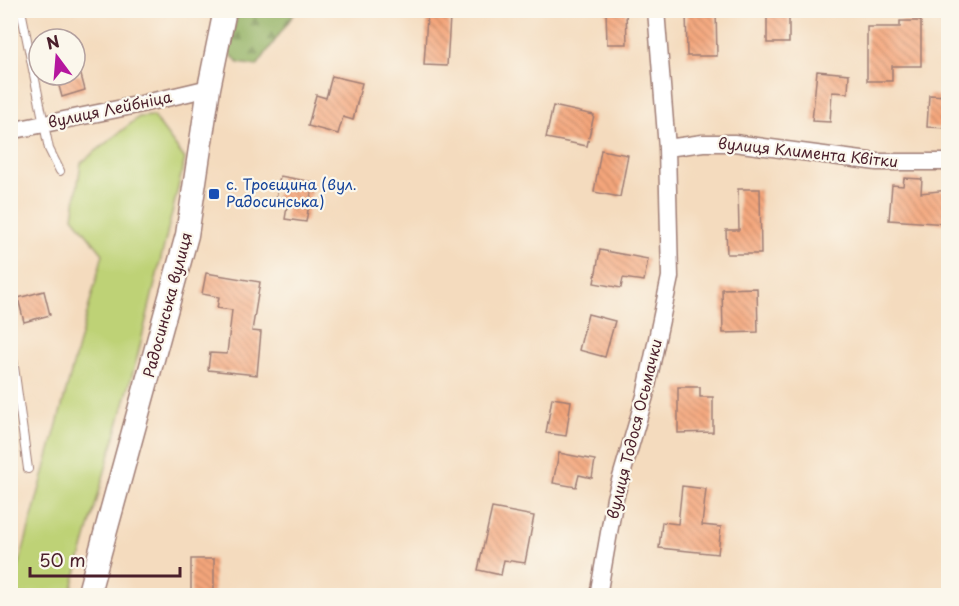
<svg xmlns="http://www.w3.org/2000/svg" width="959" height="606" viewBox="0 0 959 606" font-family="'Playpen Sans',sans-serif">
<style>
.grass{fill:#bed276;stroke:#847850;stroke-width:1.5}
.forest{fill:url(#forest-firs);stroke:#706a49;stroke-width:1.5}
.building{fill:url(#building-back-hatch)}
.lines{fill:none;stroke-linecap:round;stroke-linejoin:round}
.lane-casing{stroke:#9f7d74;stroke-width:10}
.street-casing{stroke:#9f7d74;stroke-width:19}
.secondary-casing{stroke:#9f7d74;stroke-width:25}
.lane{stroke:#fff;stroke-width:8}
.street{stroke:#fff;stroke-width:16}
.secondary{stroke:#fff;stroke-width:22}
.transit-dot{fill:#1a4fb4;stroke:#fbf7ec;stroke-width:2}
.labels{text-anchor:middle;stroke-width:4.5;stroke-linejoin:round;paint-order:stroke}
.street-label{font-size:15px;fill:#4a1f2b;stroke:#fbf7ec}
.transit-label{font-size:15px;fill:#164399;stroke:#fbf7ec;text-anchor:start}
</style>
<defs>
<pattern id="forest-firs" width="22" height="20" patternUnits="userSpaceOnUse" patternTransform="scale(1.5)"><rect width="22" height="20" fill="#96b467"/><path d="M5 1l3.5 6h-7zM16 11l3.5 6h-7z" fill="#7c9255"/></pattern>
<pattern id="building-back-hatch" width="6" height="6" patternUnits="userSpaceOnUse" patternTransform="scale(1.5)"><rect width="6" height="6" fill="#f4a67b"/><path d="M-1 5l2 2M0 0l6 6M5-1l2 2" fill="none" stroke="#c88765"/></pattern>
</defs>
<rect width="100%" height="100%" fill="#fbf7ec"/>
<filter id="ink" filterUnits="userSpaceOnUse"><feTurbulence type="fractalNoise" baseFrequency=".0167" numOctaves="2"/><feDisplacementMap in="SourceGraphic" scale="12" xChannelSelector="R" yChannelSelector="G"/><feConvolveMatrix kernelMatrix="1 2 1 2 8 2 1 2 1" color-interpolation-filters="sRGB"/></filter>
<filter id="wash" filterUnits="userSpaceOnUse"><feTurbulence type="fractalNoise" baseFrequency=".008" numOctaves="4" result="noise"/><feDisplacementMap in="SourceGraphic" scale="24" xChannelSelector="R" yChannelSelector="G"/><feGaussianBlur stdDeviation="1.35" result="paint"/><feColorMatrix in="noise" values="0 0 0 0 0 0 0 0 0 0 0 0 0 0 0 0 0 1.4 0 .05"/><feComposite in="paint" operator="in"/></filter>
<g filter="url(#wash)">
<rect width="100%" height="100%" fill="#f4dbbe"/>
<path class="grass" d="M153 116 185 159 137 358 70 595H11L103 254 73 217 81 163 139 117Z"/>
<path class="forest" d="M238 11H296L257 66 238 63 229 52Z"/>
<g id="blocks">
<path class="building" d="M606 10H626L627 44H607Z
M686 10H716L717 56H687Z
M767 10H789V43H767Z
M427 16 450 17 447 66 424 65Z
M900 21H921V66H892V81H867V27H900Z
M817 71 849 74 848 93 832 92 830 122 812 121Z
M56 75H81L85 90 62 97Z
M332 76 362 83 353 120 343 117 338 134 308 126 316 95 326 98Z
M929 95 948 96V128L927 127Z
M553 106 594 115 587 146 546 138Z
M601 150 628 155 620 197 594 192Z
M280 176 313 182 306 222 285 219 288 201 276 199Z
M904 178 922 179 921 193 948 190V224L889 220 892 185 903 186Z
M738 189H760L761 254H727L726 230H739Z
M600 250 648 259 644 281 623 278 621 288 594 283Z
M206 273 260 282 252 331 261 332 257 375 208 370 210 353 227 354 232 310 217 308 219 297 202 294Z
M757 288 758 332 723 333 722 289Z
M44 291 50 315 24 322 18 298Z
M588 314 615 321 605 357 579 350Z
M678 387H700V397H713V432L678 433Z
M552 398 571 401 566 436 546 433Z
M559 453 595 460 592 478 579 475 576 487 553 483Z
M682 486 706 489 702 525 721 527 718 554 659 548 662 522 678 524Z
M492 508 534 516 525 563 504 560 501 575 478 570Z
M191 559H214V596H191Z"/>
</g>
</g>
<g filter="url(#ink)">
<use href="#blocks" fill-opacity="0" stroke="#9f7d74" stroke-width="1.5"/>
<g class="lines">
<g class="lane-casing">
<path id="lane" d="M21 10 49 149 60 171
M10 337 28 469"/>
</g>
<g class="street-casing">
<path id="street" d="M10 131 137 105 209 88
M667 148 703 143H734L877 162H948
M598 596 615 498 645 396 670 277 667 148 656 10"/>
</g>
<g class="secondary-casing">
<path id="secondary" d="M88 596 187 235 209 88 225 10"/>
</g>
<use href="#lane" class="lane"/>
<use href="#street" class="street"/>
<use href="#secondary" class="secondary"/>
</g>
</g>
<rect class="transit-dot" x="208" y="188" width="12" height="12" rx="3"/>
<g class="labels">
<g class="street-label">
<text transform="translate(110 110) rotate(-12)" y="5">вулиця Лейбніца</text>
<text transform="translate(808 153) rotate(6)" y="5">вулиця Климента Квітки</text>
<text transform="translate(168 305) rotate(-75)" y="5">Радосинська вулиця</text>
<text transform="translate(635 429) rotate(-76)" y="5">вулиця Тодося Осьмачки</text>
</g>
<g class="transit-label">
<text x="226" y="190">с. Троєщина (вул.<tspan x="226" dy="17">Радосинська)</tspan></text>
</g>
</g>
<rect width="959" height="606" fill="none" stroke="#fbf7ec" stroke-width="36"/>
<g transform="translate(57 57) rotate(344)"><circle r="28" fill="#fbf7ec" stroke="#b4a19f" stroke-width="1.5"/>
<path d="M0-4.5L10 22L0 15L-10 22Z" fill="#b5179e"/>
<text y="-9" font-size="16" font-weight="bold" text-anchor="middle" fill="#4a1f2b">N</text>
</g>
<path d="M30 567v9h150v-9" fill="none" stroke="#4a1f2b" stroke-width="3"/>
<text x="39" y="567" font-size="18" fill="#4a1f2b" stroke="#fbf7ec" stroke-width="4.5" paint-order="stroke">50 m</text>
</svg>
